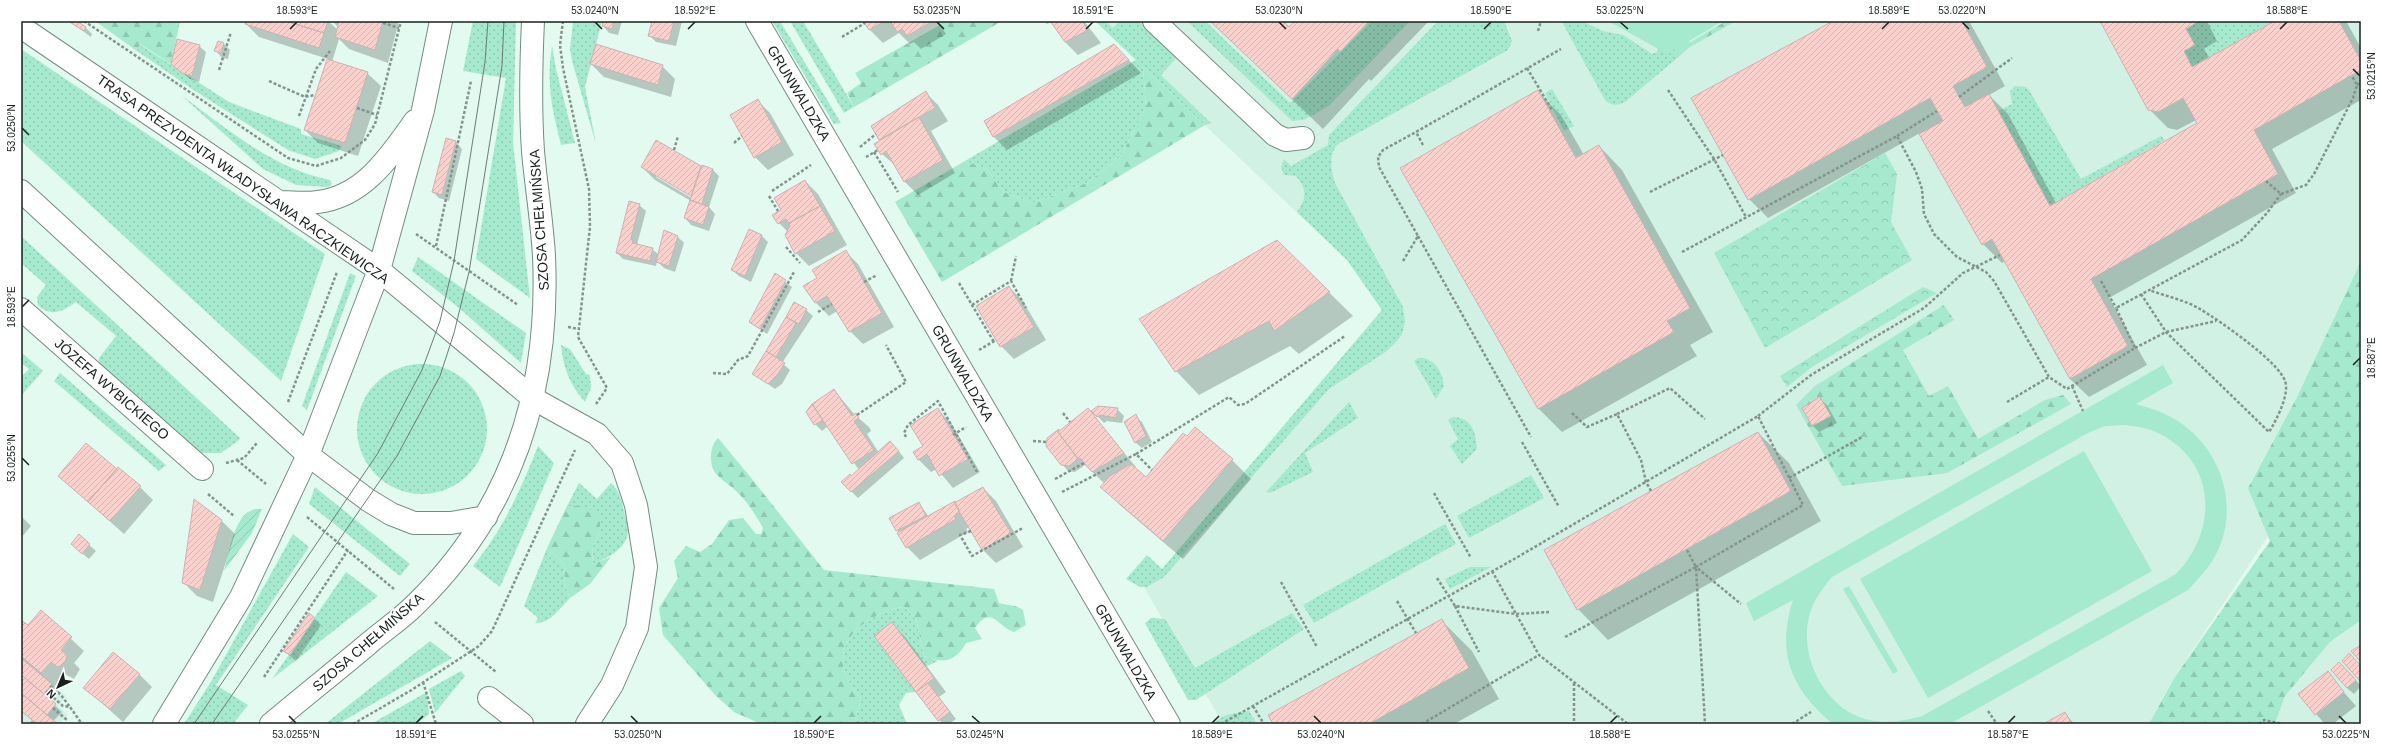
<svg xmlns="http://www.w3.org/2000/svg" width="2382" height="745" viewBox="0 0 2382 745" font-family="Arial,sans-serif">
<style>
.built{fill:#d0f1e3}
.grass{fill:url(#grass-dots)}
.forest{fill:url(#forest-firs)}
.park{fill:url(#park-crowns)}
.garden{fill:url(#garden-furrows)}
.pitch{fill:#a5eace;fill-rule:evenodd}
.shadow{fill:#0003;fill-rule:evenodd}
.building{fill:url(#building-hatch);stroke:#cbb3b0}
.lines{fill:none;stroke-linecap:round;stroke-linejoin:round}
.street-casing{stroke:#768c83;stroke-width:24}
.secondary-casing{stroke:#768c83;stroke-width:24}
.path{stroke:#83948d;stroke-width:2.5;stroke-dasharray:3 2;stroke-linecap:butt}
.street{stroke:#fff;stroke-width:22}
.secondary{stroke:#fff;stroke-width:22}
.tram{stroke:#6d7c76;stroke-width:1}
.ticks{fill:none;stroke:#18201d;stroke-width:1.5}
.labels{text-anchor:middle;stroke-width:4;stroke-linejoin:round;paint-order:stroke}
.street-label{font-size:14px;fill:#18201d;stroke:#fff}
.neatline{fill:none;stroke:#18201d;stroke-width:1.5}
.ticks-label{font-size:10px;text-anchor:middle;fill:#18201d}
</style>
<defs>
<pattern id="grass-dots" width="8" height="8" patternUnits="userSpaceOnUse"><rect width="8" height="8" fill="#a5eace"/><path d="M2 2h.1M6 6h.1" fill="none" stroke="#8dc8b0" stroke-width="1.8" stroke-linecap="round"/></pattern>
<pattern id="forest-firs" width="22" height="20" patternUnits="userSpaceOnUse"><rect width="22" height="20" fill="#a5eace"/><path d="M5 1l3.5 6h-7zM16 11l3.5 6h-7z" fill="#8dc8b0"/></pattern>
<pattern id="park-crowns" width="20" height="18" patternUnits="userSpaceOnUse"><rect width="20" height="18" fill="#a5eace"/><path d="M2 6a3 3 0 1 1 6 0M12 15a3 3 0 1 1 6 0" fill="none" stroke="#8dc8b0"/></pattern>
<pattern id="garden-furrows" width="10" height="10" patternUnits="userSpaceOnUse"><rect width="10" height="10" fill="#a5eace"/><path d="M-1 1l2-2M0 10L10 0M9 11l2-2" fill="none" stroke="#8dc8b0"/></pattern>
<pattern id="building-hatch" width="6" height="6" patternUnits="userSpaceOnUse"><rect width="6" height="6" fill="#fbd1cd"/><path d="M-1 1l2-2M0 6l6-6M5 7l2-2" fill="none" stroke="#d6b3b0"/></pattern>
</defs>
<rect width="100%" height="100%" fill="#e2faf0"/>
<path class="built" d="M1095 21H1608L1667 54 1723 21H2361V261L2297 397 2248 487 2272 530 2175 677 2152 724H1223L1144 587 1162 569 1382 310 1347 260Z
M2361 620V724H2275L2285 696 2330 642Z
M21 657 66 696 58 706 68 715 60 724H21Z"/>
<path class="grass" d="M473 21H516L513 143 530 298 476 259 506 78 463 71Z
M573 21H602L585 87 596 144 572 61 570 49Z
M772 21H780L841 123 834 124Z
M790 21H803L854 107 844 113Z
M1095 21H1106L1113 28 1120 21H1138L1177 57 1161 75 1211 123 1205 125 1143 67 1146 107 1121 156 1087 183 1033 203 1004 192 987 169 965 161 1136 60Z
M1187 21H1205L1290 103 1372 21H1410L1329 106 1304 120 1292 121Z
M1438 21H1504L1512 41 1508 50 1338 144C1328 155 1331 170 1335 183L1403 307 1405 322 1402 334 1396 342 1387 351 1329 389 1164 577 1147 587H1140L1126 579 1147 555 1162 569 1382 310 1347 260 1297 212C1307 198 1307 189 1296 176L1284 175 1281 167 1284 159 1291 166 1328 145 1329 135Z
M1564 21H1582L1603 31 1623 35 1652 54 1657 52 1659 48 1679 39 1674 54 1676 59 1625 102C1617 106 1612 106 1605 100L1563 24Z
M2199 21H2275L2192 67 2184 51 2195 45 2186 29Z
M139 44 229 102 301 129V134L342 146 339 151 315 159 288 150 192 89 137 51Z
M552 46 556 69 575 143 561 145C552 108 546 85 552 46Z
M21 49 325 254 281 381 21 141Z
M2015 86 2026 87 2029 90 2081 179 2161 136 2165 140 2050 206 1998 111 2012 104 2010 91Z
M1552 89 1574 126 1564 131 1545 93Z
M182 96C228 129 273 169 330 180L332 184 328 187 296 185 263 169Z
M21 236 240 438 239 440 221 453H200L99 363V358L116 336 76 302C63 311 52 318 38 305L37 297 46 285 21 263Z
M418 257 526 333 521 363 458 307 412 271Z
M350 273 356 276 307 410 302 406Z
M561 345 570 349 586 374 590 375 591 388 585 402C570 385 563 368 561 345Z
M21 352 43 371 21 396V374L23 375 29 369 21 363Z
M1419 358C1435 358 1442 371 1444 386L1436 399 1414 361Z
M357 429a65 65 0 1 1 130 0a65 65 0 1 1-130 0Z
M60 373 166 465 159 471 54 381Z
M1349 402 1358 418 1305 453 1313 472 1270 493 1266 492Z
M1453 417C1472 417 1476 433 1477 449L1462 464 1450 446 1458 439 1448 420Z
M538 446 554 463 500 587 473 566C503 530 521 489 538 446Z
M1531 475 1544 498 1469 538 1457 516Z
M579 483 597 499 611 483C619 490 622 501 624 511 625 517 628 523 628 529 629 548 606 559 592 564L593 546 600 533 567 506Z
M315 487 410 564 400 576 309 504Z
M1445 524 1456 544 1314 623 1303 605Z
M293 534 309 547 216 685 248 705 233 724H184L212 680Z
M547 548 565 566 564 583 570 598C560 608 550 624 535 623L538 618 524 606Z
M1470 567H1491L1450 589 1445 579Z
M346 572 378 596 272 679Z
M904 607 916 619 924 656 938 661 925 667 892 623 874 636 916 692 906 693 899 705 907 724H854L861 699C856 691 848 682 845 673 833 637 873 611 904 607Z
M1292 613 1304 629 1196 700H1188L1145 623 1151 618 1165 619 1195 668Z
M430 641 452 658 338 724H325Z
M461 671 465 676 435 713 429 689Z
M427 692 429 714 417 724H371Z
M1249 711 1257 724H1210L1226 715Z"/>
<path class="forest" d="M95 21H180L171 64 140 44 137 51Z
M938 21H1002L854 107 847 93 861 83 855 73 940 25Z
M1726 21H1736L1690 47 1676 59 1674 54 1679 39 1691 42Z
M1143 67 1205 125 942 282 895 202 965 161 987 169 1004 192 1033 203 1087 183 1121 156 1146 107Z
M2361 261V620L2330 642 2285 696 2275 724H2149L2175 677 2270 541 2248 488 2297 397Z
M1944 305 1954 320 1903 350 1929 396 1948 386 1978 439 2045 400 2063 395 2071 404 1947 473 1842 486 1796 405 1815 386Z
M718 438 752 479 824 570 994 589 999 603C1008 606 1015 604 1023 610L1026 625 1014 632C997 627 992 604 975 628L982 639 966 643C955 662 944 664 924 656L916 619 904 607C873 611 833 637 845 673 848 682 856 691 861 699L854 724H761L734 712 715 695 663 635 659 608 678 578 674 561 686 546 700 552 712 544 729 520 743 518 756 534H761L763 528C755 514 747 501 735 490 729 484 718 478 714 471 709 462 710 445 718 438Z
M567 506H584L600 515V533L593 546 592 564 611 557 590 584 570 598 564 583 565 566 547 548Z"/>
<path class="park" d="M1885 153 1897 174 1891 222 1912 260 1765 348 1714 253Z
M1923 287 1937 293 1812 367 1787 387 1780 376Z"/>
<path class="garden" d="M255 509H262L252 533 224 571C230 552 233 515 255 509Z"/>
<path class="pitch" d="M1608 21H1723L1667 54Z
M2163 365 2173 383 2136 404C2149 408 2160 411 2171 417 2217 442 2240 499 2219 548 2212 565 2200 577 2188 590L1950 724H1833C1791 689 1776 653 1793 600L1754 621 1746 603ZM2124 425C2136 426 2149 428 2160 434 2217 463 2218 531 2176 574L1922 716C1904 721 1885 724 1865 719 1823 707 1796 652 1811 610 1815 598 1824 587 1832 577L2088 433 2105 426Z
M2084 451 2152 571 1928 698 1860 579Z
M1849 586 1898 671 1893 674 1843 589Z"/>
<path class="shadow" d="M69 21H75L86 28 92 34 91 37Z
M247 21H328L338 30V27L332 21H399L388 63 349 49 339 39 332 62 367 73 381 86 358 156 318 143 305 130 328 59 259 37 246 24Z
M604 21H622L618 35 609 33 603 26Z
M653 21H682L676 46 656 42 649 35Z
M865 21H940L938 22 946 34 921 49 914 42 910 44 899 33 883 43 870 30Z
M1044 21H1084L1101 43 1078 55 1065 42 1052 22 1047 24Z
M1211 21H1282L1290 29 1297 21H1429L1371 81 1369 79 1323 129Z
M1835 21H1969L2005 86 1989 95 2008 114 2056 203 2198 124 2196 120 2177 130 2168 128 2149 109 2102 21H2207L2217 41 2204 49 2210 59 2277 21H2346L2361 48V100L2272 149 2296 193 2109 298 2147 365 2089 397 2070 379 2005 261 2002 263 1983 244 1920 133 1768 218 1749 199Z
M224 44 230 50 228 59 222 58 216 51Z
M199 46 206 52 199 82 190 79 179 70Z
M1127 58 1141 73 1007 150 994 137 986 121Z
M591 64 662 66 675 79 671 97 604 77Z
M1537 91 1561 115 1584 155 1599 146 1622 170 1713 332 1690 345 1697 356 1562 432 1538 408Z
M925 92 938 105 948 121 931 131 955 173 918 195 905 182 896 166 882 154 881 141 872 126Z
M757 100 770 113 794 155 768 170 755 157Z
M447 140 456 142 462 149 449 201 439 198 433 192Z
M642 167H701L713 170 719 176 709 207 715 214 709 231 691 225 685 218 691 201 655 180ZM656 174 696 198 695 200 656 177Z
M805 181 818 194 847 245 809 266 796 253 788 232 779 223 782 210Z
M639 205 646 211 637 245 652 249 659 255 678 237 684 243 675 272 664 268 657 261 656 266 623 259 617 253Z
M750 230 762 236 768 242 751 282 739 276 732 270Z
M1277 241 1353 316 1299 354 1290 346 1199 395 1176 371Z
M845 251 858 264 894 327 863 344 850 331 837 311 829 316 816 303 818 279Z
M775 275 792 287 767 334 750 322Z
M1009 287 1022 300 1046 340 1014 359 1001 346Z
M794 303 806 310 813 316 782 363 790 370 782 384 775 389 754 374Z
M834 390 855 415 869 427 871 431 867 434 879 453 897 449 904 458 858 498 842 482 859 470 828 426 822 431 815 424Z
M1820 399 1827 405 1837 423 1819 432 1813 426 1803 408Z
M1098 407 1117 409 1124 416 1122 423 1107 421 1104 423 1097 416Z
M938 410 951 423 980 472 953 488 937 469 931 472 918 459Z
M1088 410 1136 467 1134 468 1147 478 1232 460 1251 479 1183 559 1121 506 1102 487 1105 484 1085 465 1075 472 1068 471 1062 464 1058 434Z
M1135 416 1142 422 1152 442 1142 448 1135 442Z
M1758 433 1789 463 1821 521 1608 640 1578 609Z
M117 471 140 487 153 500 124 534 59 476Z
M983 488 996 501 1023 547 996 563 983 550 969 527 966 529 968 532 920 560 907 547 897 530 919 503 929 517Z
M21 516 31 526 21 538Z
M222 521 235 534 213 602 197 596 183 582Z
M79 536 96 551 89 559 78 550Z
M41 611 84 651 74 663 80 669 74 679 65 674 54 687 58 691 50 701 62 712 53 721 56 724H29L32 720 21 710V684L26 678 21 675V621L28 627Z
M314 618 321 625 296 661 284 651Z
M1441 620 1472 651 1499 699 1454 724H1274Z
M892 624 905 637 946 692 939 697 956 719 949 724H943L939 720 876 636Z
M2346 669 2361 686 2354 694 2347 688Z
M2327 673 2356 706 2333 724H2325L2316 714Z
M139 674 152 687 123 722 85 688Z
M2065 713 2074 724H2045Z"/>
<path class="building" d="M68 21H77L86 27 84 31Z
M246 21H286L324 33 319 48 245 24Z
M286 21H328L324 33Z
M339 21H383L375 50 335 37Z
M603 21H614L612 29 602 26Z
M652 21H674L669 41 648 36Z
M863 21H885L869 30Z
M890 21H933L907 36 902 29 897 32Z
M1050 21H1082L1088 30 1065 42Z
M1210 21H1283L1289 27 1295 21H1369L1340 52 1338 49 1292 99Z
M1833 21H1962L1987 67 1953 86 1965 107 1989 94 2050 206 2197 123 2183 98 2158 112 2148 110 2100 21H2199L2186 29 2195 45 2184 51 2192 67 2275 21H2339L2361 61V70L2254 130 2278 174 2091 279 2128 346 2070 379 1992 239 1982 245 1919 134 1943 121 1930 98 1748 200 1691 98Z
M177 39 200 45 192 76 182 73 171 64Z
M218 41 224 43 221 53 214 51Z
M596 44 663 65 658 85 590 64Z
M1114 44 1129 60 993 137 984 121Z
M327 59 368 72 345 143 304 130Z
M1538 90 1576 158 1599 145 1690 308 1667 321 1674 332 1538 409 1400 168Z
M926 91 935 108 879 140 871 126Z
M758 99 782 142 754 158 730 115Z
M919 117 943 160 904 182 886 151 881 155 874 144Z
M446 138 456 141 442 195 432 192Z
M656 140 701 166 691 196 641 167Z
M702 165 713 169 702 204 690 200Z
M805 180 820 206 789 223 786 219 778 224 772 215 781 210 774 198Z
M690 200 709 207 703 225 684 218Z
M629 201 640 204 631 238 633 243 653 248 650 261 616 253Z
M820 206 835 231 795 254 785 235 790 226 789 223Z
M749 229 762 235 745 276 731 270Z
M664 230 678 236 669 266 656 262Z
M1277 240 1330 292 1274 331 1269 321 1175 372 1139 319Z
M846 250 882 313 849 332 827 296 815 303 803 286 817 278 812 270Z
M775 273 786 280 760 329 749 322Z
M1009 286 1034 327 1000 347 976 306Z
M794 302 807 309 799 324 786 317Z
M786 317 796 323 776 357 766 351Z
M766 351 785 363 776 377 768 384 752 374Z
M834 389 852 416 856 413 859 418 854 421 874 450 852 464 812 404Z
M1820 397 1831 416 1812 426 1802 408Z
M812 404 823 420 814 425 806 412Z
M1098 406 1118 408 1116 418 1100 415 1097 417 1091 411Z
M938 408 968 459 939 476 927 454 918 460 913 452 923 446 910 425Z
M1088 408 1124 453 1092 472 1080 458 1078 459 1058 432Z
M1136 414 1146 436 1135 443 1124 422Z
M1195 427 1233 459 1163 541 1100 487 1110 476 1131 464 1146 477 1183 433 1187 436Z
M1059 429 1058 432 1078 459 1069 466 1061 465 1046 446 1047 438Z
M1758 432 1791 491 1577 610 1544 550Z
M890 441 899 451 851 492 841 482 850 474 851 476Z
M86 443 117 469 88 502 58 476Z
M118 467 141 486 110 521 88 502Z
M983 487 1011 533 982 550 954 503Z
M194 499 222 520 200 590 182 583Z
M955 501 960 512 954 516 956 519 906 548 897 533Z
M919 502 926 516 896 531 889 518Z
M79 534 90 544 82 554 71 544Z
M41 610 72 637 61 650 67 655 66 660 61 666 57 667 51 662 41 673 21 656V620L28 625Z
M309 613 315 618 290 655 283 651Z
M1442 619 1469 668 1369 724H1273L1268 715Z
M892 622 934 678 916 692 874 636Z
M2361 645V662L2351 651Z
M113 652 140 674 110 709 83 688Z
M2349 653 2361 666 2360 681 2342 661Z
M21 658 52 684 44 694 21 675Z
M2339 662 2356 680 2347 688 2331 670Z
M2328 671 2344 692 2315 715 2298 694Z
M25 678 56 704 47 715 21 693V682Z
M928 683 950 712 938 721 916 692Z
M21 693 47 715 58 724H37L31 719 21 711Z
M2065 712 2072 724H2043Z"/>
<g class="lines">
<g class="street-casing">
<path id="street" d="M757 21 1169 724
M1154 21 1275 135 1286 140 1303 138
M21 309 202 469
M534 399 597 434 622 463 636 505 646 567 637 628 612 685 587 724
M489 698 522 724"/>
</g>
<g class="secondary-casing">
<path id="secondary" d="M21 27 379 270 534 399
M21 191 308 455 368 500 391 514 414 523H451L486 517
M280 202C292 202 305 204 317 202 364 197 390 156 415 121
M164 724 241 597 308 455 379 270 423 110 441 21
M271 724C303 697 336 671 368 644 383 631 401 619 415 605 513 510 550 390 544 256 542 221 536 186 533 151 530 108 531 64 533 21"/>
</g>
<path class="path" d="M84 21 288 158 316 166 341 158 365 140 375 124 401 21
M563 21 560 45 563 68 589 189 590 227 578 337 607 388 596 404
M383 23 399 28
M1538 31 1541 21
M842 37 865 23
M1527 68 1552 110
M219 70 231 32
M269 81 305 97 315 95
M2357 85 2361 83
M1668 90 1714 159 1746 217
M1959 97 2012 58
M357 108 377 115
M299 116 316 69 330 51
M1897 136 1937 111
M734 143 742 136
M1423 145 1416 132 1561 49
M860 147 876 134
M674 150 678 136
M874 152 898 192
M866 157 878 150
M2266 181 2281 194 2306 185 2314 174 2353 98 2357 85 2352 76
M772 191 811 165
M1650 192 1723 155
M769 196 778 211
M416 234 518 305
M1418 236 1531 437
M436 246 471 81
M786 247 800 263
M1682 252 1897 136 1916 172 1922 189 1924 214 1934 234 1957 257 1986 272 1994 281 2049 377 2067 389 2135 348 2116 308 2242 240 2267 213 2281 194
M1403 261 1418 236 1379 167 1378 157 1383 150 1416 132
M1011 281 1016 256
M2101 281 2116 308
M864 282 877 275
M959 283 994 342
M2141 294 2166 332 2269 432C2276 421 2290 394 2285 381 2278 361 2220 321 2200 309 2185 300 2165 296 2149 290
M972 305 1011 281 1026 308
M818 312 832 304
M568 327 578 329
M2135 348 2166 332 2216 321
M979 350 996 340
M713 373 727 374 738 360 748 356 794 272
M2072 386 2083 411
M288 402 337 272
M2007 402 2049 377
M1063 413 1070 422
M1572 413 1587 427 1617 414 1641 460 1646 482 1651 491
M1617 414 1670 388 1705 419
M857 415 906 382 886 345
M1758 416 1811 375 1924 308 1963 273 2000 255
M953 435 966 427
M906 437 904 433 908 425 938 401 977 472
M1033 441 1047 442
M1522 442 1559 507
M1136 454 1229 397 1238 405 1245 404 1345 336
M237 460 266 484
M226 463 244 458 257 443
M1789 478 1862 437
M1055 479 1084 463
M1062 492 1136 454 1152 470
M1434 493 1471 558
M208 494 234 516
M307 517 394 589
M971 531 960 535 972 556 1023 528
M1687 550 1696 567
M1492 571 1539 655 1628 724
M1437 578 1455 606 1516 614 1549 612
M1281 582 1317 647
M1397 601 1416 633
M1455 606 1479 652
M435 622 496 672
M1565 637 1696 567 1705 724
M264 677 348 550
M423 682 436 724
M1574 683V724
M50 686 61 695 70 707
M46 691 63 706 70 707 82 724
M1253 706 1264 724
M53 708 67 720
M1988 711 1997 724
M353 724 410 691 479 646 492 631 575 450
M1221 724 1516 558 1758 416 1803 505 1696 567 1741 604
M1422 724 1539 655
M1792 724 1811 712
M2259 724 2264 720 2283 724"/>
<use href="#street" class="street"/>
<use href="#secondary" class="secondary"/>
<path class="tram" d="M194 724 378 453 422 370 440 321 454 261 485 62 488 21
M212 724 397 456 440 376 454 333 469 272 502 66 504 21"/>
</g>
<path class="ticks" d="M595 22 602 29M937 22 944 29M1279 22 1286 29M1620 22 1628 29M1962 22 1969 29M290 29 297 22M688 29 695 22M1086 29 1093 22M1484 29 1491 22M1882 29 1889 22M2280 29 2287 22M2353 69 2360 76M22 128 29 135M22 307 29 300M2353 365 2360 358M22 458 29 465M289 716 296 723M631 716 638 723M972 716 980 723M1314 716 1321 723M2339 716 2346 723M416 723 423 716M814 723 821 716M1212 723 1219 716M1610 723 1617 716M2008 723 2015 716"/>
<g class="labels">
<g class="street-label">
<text transform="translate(799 93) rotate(59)" y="5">GRUNWALDZKA</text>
<text transform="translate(243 179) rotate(35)" y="5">TRASA PREZYDENTA WŁADYSŁAWA RACZKIEWICZA</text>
<text transform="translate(539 220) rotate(-94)" y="5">SZOSA CHEŁMIŃSKA</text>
<text transform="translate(963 373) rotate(60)" y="5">GRUNWALDZKA</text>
<text transform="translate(112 389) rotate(41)" y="5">JÓZEFA WYBICKIEGO</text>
<text transform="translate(368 642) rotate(-41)" y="5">SZOSA CHEŁMIŃSKA</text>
<text transform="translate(1126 652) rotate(60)" y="5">GRUNWALDZKA</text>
</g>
</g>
<rect width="2382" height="745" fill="none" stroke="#ffffff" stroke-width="44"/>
<g transform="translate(58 687) rotate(224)" stroke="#ffffff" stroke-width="3" paint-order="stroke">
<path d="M0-3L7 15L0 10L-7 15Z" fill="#18201d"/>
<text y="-6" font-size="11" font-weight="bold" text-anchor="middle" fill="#18201d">N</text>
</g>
<rect x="22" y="22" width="2338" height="701" class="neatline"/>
<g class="ticks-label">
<text x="297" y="14">18.593°E</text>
<text x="595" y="14">53.0240°N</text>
<text x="695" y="14">18.592°E</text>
<text x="937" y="14">53.0235°N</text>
<text x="1093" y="14">18.591°E</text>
<text x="1279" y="14">53.0230°N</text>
<text x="1491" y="14">18.590°E</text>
<text x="1620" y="14">53.0225°N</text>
<text x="1889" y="14">18.589°E</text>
<text x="1962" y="14">53.0220°N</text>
<text x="2287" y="14">18.588°E</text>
<text transform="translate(2371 76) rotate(-90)" y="4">53.0215°N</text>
<text transform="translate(11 128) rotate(-90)" y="4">53.0250°N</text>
<text transform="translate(11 307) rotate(-90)" y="4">18.593°E</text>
<text transform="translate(2371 358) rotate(-90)" y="4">18.587°E</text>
<text transform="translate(11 458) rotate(-90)" y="4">53.0255°N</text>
<text x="296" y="738">53.0255°N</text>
<text x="416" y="738">18.591°E</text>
<text x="638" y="738">53.0250°N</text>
<text x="814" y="738">18.590°E</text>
<text x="980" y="738">53.0245°N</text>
<text x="1212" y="738">18.589°E</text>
<text x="1321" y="738">53.0240°N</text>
<text x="1610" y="738">18.588°E</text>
<text x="2008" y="738">18.587°E</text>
<text x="2346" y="738">53.0225°N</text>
</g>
</svg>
